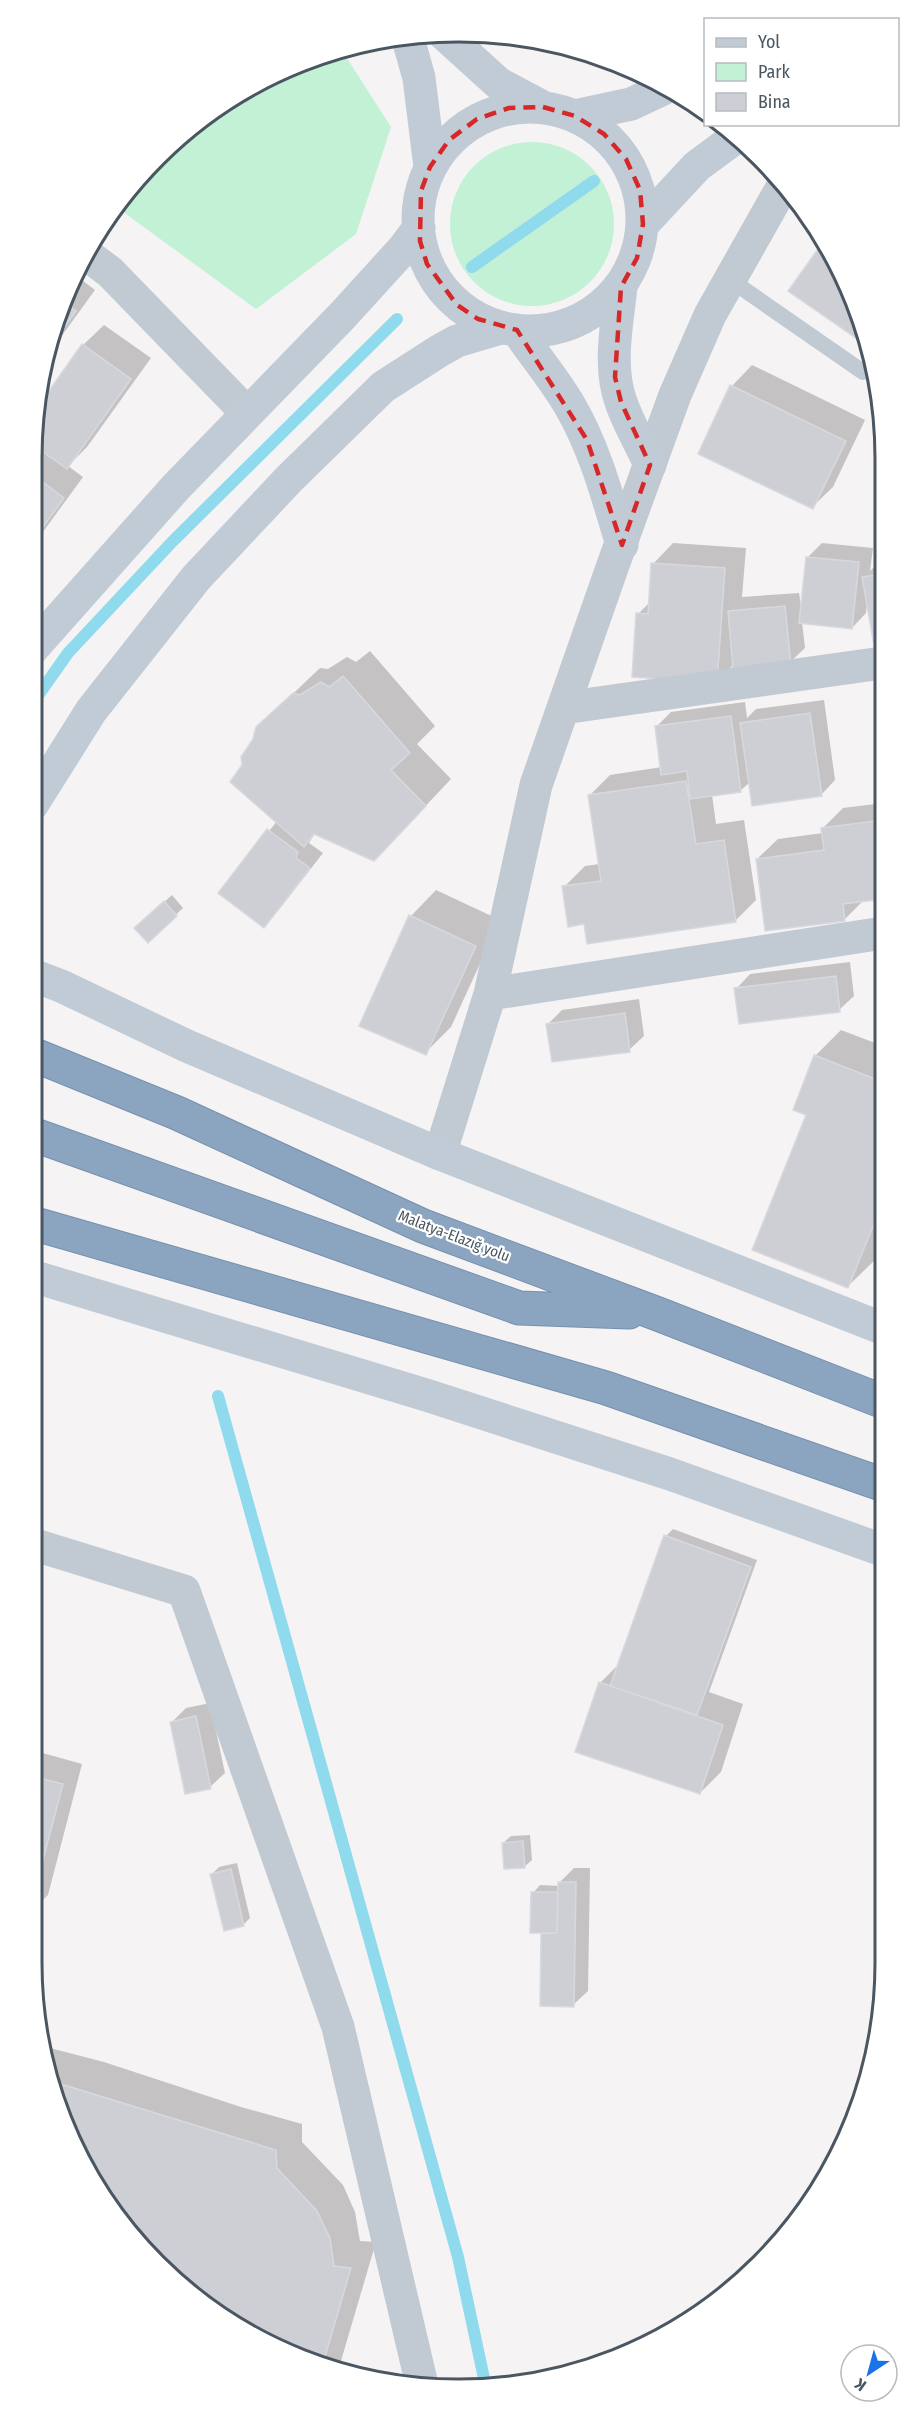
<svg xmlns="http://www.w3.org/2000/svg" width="917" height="2421" viewBox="0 0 917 2421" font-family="'Fira Sans Condensed',sans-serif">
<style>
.green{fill:#c3f1d5}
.shadow{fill:#0003}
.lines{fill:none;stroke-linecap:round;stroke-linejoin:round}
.stream{stroke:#90daee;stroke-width:12}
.building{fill:#cdcfd5;stroke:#d7d9de;stroke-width:1.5}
.highway-casing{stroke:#7690ad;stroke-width:35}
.lane{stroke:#c1cad2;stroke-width:16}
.street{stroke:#c1cad2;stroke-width:33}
.secondary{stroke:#c1cbd6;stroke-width:33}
.highway{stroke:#8ba5c1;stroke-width:33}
.marked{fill:none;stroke:#d62828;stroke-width:4.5;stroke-dasharray:12 8;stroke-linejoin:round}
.labels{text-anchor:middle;stroke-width:4.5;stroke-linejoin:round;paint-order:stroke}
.street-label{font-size:15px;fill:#4a5661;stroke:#fff}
.rim{fill:none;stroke:#4a5661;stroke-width:3}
</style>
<rect width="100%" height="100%" fill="#f5f3f3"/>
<path class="green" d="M341 49 391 127 356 234 256 309 115 206 177 137 245 89 322 54Z
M450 224a82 82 0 1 1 164 0a82 82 0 1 1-164 0Z"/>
<path class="shadow" d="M74 274 95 290 45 359 46 348Z
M104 325 151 358 87 447 68 466 83 477 32 547V458L38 409 83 345Z
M752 365 865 420 833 487 812 507 700 453 732 386Z
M673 543 746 548 742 597 799 593 801 606 807 558 822 543 873 548 870 571 882 559V648L876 649 867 604 866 613 852 628 802 622 805 648 790 662 734 664 717 681 638 614 650 602 653 564Z
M370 651 435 726 417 744 451 779 400 833H315L309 843 323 853 278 911 264 926 221 893 277 821 244 765 258 727 320 668 328 669 347 657 356 662Z
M824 700 835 780 821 795 750 782 740 791 712 795 716 824 744 820 756 900 735 921 585 922 564 887 585 866 600 864 589 796 610 775 662 767 656 727 671 712 745 702 747 718 756 709Z
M883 803V898L864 900 844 920 757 859 778 839 823 833 822 829 843 808Z
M436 890 500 920 451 1027 425 1053 361 1026 411 916Z
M172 895 183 908 148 941 143 921Z
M850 962 854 996 839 1010 736 989 750 974Z
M639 999 644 1036 629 1050 548 1024 562 1010Z
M841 1030 883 1046 884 1235 874 1261 848 1286 808 1115 794 1109 815 1056Z
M673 1529 757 1560 709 1692 743 1704 721 1772 700 1793 600 1683 619 1664 666 1536Z
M210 1703 225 1773 210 1787 172 1722 186 1708Z
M32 1750 82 1764 48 1895 32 1911Z
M530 1835 532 1860 524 1867 503 1843 511 1836Z
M237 1863 250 1918 243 1925 212 1874 219 1867Z
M574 1868H590L588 1991 573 2005 543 1934 545 1932 533 1893 540 1885 560 1886V1882Z
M46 2047 104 2062 241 2107 302 2124V2142L343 2185 355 2212 360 2241 376 2242 338 2371 322 2367 245 2332 137 2244 89 2176 54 2100Z"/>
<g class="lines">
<path class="stream" d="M472 267 594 181
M32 704 68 653 172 542 397 319
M218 1396 458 2257 485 2383"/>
</g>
<path class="building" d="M823 242 842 270 863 343 788 291Z
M63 302 76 311 45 353 46 348Z
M82 344 131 379 67 469 33 445 39 405Z
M730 385 846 441 813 509 698 454Z
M32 474 64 498 32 542Z
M806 557 859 562 852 629 799 623Z
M651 563 725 568 717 683 632 677 636 613 648 614Z
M882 574V650L875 651 862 577Z
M785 606 791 664 733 669 728 611Z
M343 676 410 753 391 770 426 806 374 861 314 834 304 847 230 782 242 765 241 757 253 739 256 727 293 693 300 695 321 682 329 687Z
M810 713 822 796 752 806 740 723Z
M731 716 741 792 690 799 687 771 661 775 655 726Z
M686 781 696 844 724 840 736 922 587 944 584 924 568 927 562 886 601 881 588 795Z
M883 820V899L843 904 845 921 765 931 756 859 824 850 821 828Z
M267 829 298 852 296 858 310 868 264 928 218 893Z
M164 901 177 916 148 943 134 928Z
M409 915 476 946 426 1055 359 1026Z
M836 976 840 1012 739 1024 734 988Z
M625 1013 630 1052 552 1062 546 1024Z
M814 1055 883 1082 884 1177 881 1185 884 1186V1199L848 1288 752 1250 806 1115 793 1110Z
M664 1535 751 1567 697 1715 610 1686Z
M599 1682 723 1725 700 1794 575 1752Z
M196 1716 211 1789 185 1794 170 1722Z
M32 1776 63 1784 32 1902Z
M523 1841 525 1868 504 1869 502 1843Z
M231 1869 244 1926 224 1931 210 1874Z
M558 1882H576L574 2007 540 2006 541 1934 557 1933Z
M531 1892H558L557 1933H530Z
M51 2081 276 2150 277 2168 317 2211 330 2238 334 2266 351 2268 322 2367 245 2332 137 2244 89 2176 54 2100Z"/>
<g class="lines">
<g class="highway-casing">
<path id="highway" d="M32 1054 177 1113 423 1226 658 1314 884 1402
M32 1134 519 1308 629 1312
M32 1223 606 1388 884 1485"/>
</g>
<path class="lane" d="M729 279 863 372"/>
<path class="street" d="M86 254 110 272 246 412
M563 708 882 663
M490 994 883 933
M440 1154 490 994 536 785 613 565 675 395 710 315 784 184
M32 1544 184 1591 338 2027 422 2385"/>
<path class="secondary" d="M444 34 498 83 543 107
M407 35 419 78 430 167
M418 219a112 112 0 1 1 224 0a112 112 0 1 1-224 0Z
M575 116 631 104 663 89
M643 224 697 166 735 138
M621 287C617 324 608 366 621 402 628 423 641 444 650 465
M517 330C534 355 555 380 570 406 595 449 608 498 622 545
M32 649 176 487 343 315 404 248 419 228
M32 805 91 711 196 578 289 479 383 387 439 351 457 341 501 328
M32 975 61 986 187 1046 440 1154 884 1329
M32 1276 426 1395 670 1474 885 1551"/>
<use href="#highway" class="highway"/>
</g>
<path class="marked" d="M543 107 575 116 604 134 626 159 640 190 643 224 637 258 621 287 615 377 621 402 650 465 622 545 587 440 517 330 478 319 457 305 427 264 420 241 421 191 430 167 449 140 477 119 509 108Z"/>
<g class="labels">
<g class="street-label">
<text transform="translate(454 1236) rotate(21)" y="5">Malatya-Elazığ yolu</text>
</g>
</g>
<path d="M0 0H917V2421H0ZM458 42H459A416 416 0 0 1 875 458V1963A416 416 0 0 1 459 2379H458A416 416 0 0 1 42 1963V458A416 416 0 0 1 458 42Z" fill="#fff" fill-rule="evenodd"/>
<path class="rim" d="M458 42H459A416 416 0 0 1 875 458V1963A416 416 0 0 1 459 2379H458A416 416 0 0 1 42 1963V458A416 416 0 0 1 458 42Z"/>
<rect x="704" y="18" width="195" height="108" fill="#ffffff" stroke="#b7bbc0" stroke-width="1.5"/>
<rect x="716" y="38" width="30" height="9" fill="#c1cbd6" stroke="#b7bbc0" stroke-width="1.5"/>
<text x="758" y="48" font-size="18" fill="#4a5661">Yol</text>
<rect x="716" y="63" width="30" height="18" fill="#c3f1d5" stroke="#b7bbc0" stroke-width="1.5"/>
<text x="758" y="78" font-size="18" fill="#4a5661">Park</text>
<rect x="716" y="93" width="30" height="18" fill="#cdcfd5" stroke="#b7bbc0" stroke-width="1.5"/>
<text x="758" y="108" font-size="18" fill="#4a5661">Bina</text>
<g transform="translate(869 2373) rotate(216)"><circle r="28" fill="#ffffff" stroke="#b7bbc0" stroke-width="1.5"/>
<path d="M0-4.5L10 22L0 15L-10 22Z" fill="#1a73e8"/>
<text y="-9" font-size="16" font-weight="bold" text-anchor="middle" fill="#4a5661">K</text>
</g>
</svg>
